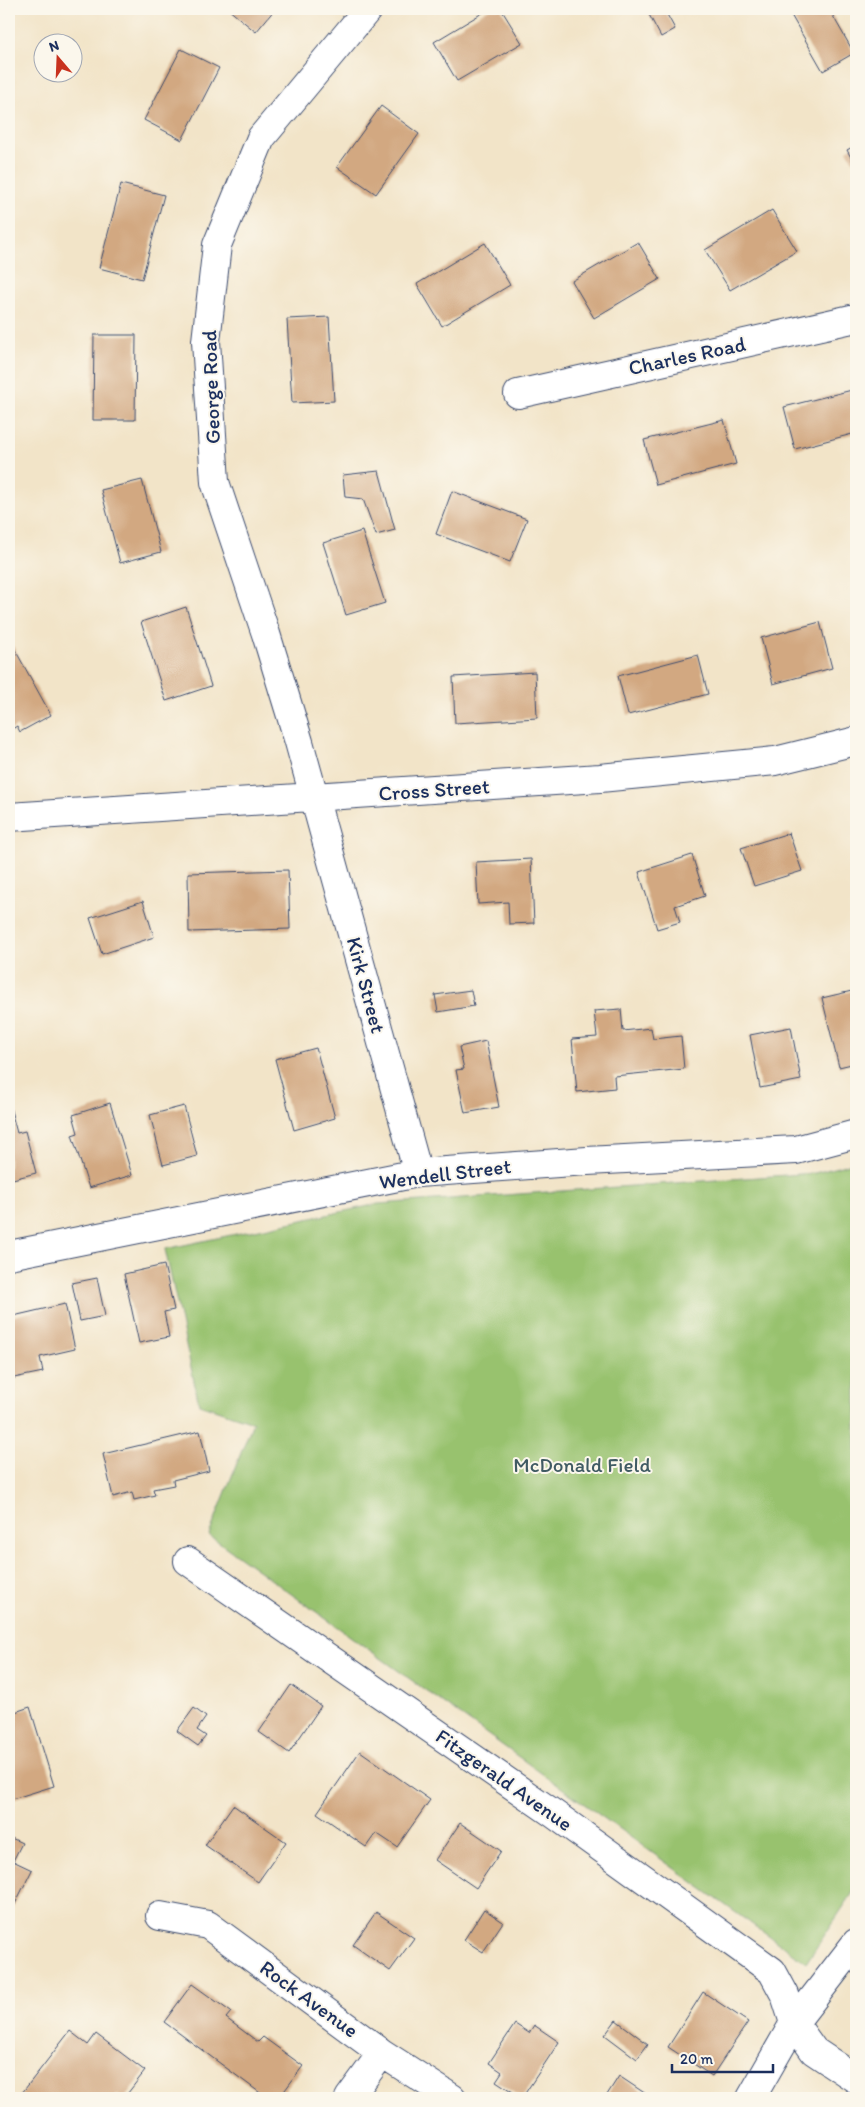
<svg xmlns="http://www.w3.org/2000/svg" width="865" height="2107" viewBox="0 0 865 2107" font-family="Itim,sans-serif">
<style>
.green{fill:#98c26e;stroke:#5a7866}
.building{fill:#d2a881}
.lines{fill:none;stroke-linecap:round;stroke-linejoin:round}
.minor-casing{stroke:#3b4a6e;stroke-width:30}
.minor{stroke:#fff;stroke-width:28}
.labels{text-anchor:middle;stroke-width:4;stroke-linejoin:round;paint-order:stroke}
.street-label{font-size:21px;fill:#1b2f5e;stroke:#fbf7ec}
.park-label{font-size:21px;fill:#405b63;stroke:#fbf7ec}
</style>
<rect width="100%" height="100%" fill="#fbf7ec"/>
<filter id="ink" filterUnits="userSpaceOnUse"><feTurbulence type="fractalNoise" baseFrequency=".02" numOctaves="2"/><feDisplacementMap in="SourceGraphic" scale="10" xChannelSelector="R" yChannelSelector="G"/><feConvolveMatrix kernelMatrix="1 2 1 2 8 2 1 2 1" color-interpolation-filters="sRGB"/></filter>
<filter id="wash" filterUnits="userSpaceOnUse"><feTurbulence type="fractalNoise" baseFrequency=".0096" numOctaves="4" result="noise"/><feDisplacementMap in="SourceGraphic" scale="20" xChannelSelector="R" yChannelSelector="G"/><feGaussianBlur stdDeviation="1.12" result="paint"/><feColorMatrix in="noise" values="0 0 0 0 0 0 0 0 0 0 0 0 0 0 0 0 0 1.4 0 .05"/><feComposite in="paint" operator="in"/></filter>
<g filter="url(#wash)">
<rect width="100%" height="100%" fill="#f2e4c8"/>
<path class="green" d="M856 1162V1888L806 1963 209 1535 253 1422 199 1404 165 1249 378 1204 815 1173Z"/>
<g id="blocks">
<path class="building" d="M228 9H275L256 32Z
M489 9H501L522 43 457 81 434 42Z
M646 9H664L675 29 661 37Z
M802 9H829L854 53 823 71 791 15Z
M181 49 219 68 182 140 144 120Z
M381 106 419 134 376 194 337 167Z
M856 145V167L847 150Z
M121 184 164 195 142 279 99 268Z
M772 210 797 251 730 290 705 250Z
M638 242 660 279 594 318 572 281Z
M485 243 510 285 442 326 417 284Z
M329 317 334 401 292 403 287 319Z
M94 335H136L135 420H93Z
M856 389V433L795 449 784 407Z
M724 420 736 464 656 485 644 440Z
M379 471 395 530 376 535 363 499 345 497 343 475Z
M142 480 161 552 120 563 101 490Z
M452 491 527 519 510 562 436 534Z
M362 531 385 603 346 615 323 543Z
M186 607 211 686 166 701 141 622Z
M820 622 832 668 773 684 761 638Z
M13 646 51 715 20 732 17 726 9 731V648Z
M698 655 708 694 628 715 618 676Z
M535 672 537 718 455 723 453 677Z
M789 833 802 871 754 886 741 848Z
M692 855 705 896 675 906 680 922 657 929 639 872Z
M531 859 534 923 509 924 508 902 478 904 476 862Z
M288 870 290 929 189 932 188 873Z
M143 901 154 937 102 954 90 918Z
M471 990 474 1006 438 1012 435 995Z
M856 990V1063L839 1067 822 998Z
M621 1009 623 1031 651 1028 653 1039 681 1036 684 1069 614 1076 615 1088 577 1092 572 1039 597 1037 594 1011Z
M791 1027 801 1080 760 1088 750 1035Z
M486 1041 499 1107 465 1113 456 1070 464 1069 459 1047Z
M316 1048 335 1118 294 1130 275 1059Z
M9 1103 17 1133 25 1131 36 1173 9 1180Z
M110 1103 132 1175 89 1188 72 1135 78 1133 73 1115Z
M184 1106 197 1156 163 1165 150 1115Z
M164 1265 174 1310 164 1312 169 1337 139 1343 124 1274Z
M97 1278 105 1316 80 1321 72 1283Z
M65 1304 75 1349 40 1357 43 1372 9 1379V1317Z
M200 1431 209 1471 173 1480 174 1485 153 1489 155 1495 134 1500 132 1492 113 1497 103 1454Z
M291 1685 321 1706 289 1753 259 1732Z
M30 1707 54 1786 9 1800V1714Z
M194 1708 206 1717 197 1730 206 1736 198 1746 177 1731Z
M360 1751 430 1800 397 1847 376 1833 366 1847 317 1813Z
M233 1805 286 1842 258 1882 205 1845Z
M460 1823 501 1851 476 1888 435 1860Z
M9 1837 22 1843 13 1861 32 1870 9 1916Z
M484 1909 503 1922 483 1952 464 1940Z
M376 1912 414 1938 390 1971 353 1945Z
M192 1984 231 2012 226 2018 258 2042 263 2037 303 2066 279 2098H267L164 2022Z
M703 1992 748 2022 712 2076 668 2047Z
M616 2020 648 2044 637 2059 605 2035Z
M515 2024 529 2033 534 2025 559 2042 522 2098 496 2081 502 2072 489 2063Z
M70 2031 88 2045 96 2034 145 2071 124 2098 117 2094 114 2098H18Z
M619 2076 652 2098H605Z"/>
</g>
</g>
<g filter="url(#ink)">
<use href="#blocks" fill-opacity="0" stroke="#3b4a6e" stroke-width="1"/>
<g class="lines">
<g class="minor-casing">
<path id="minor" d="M368 9 261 138 217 245 206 341 215 482 266 634 299 742 418 1173
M518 394 856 318
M9 817 600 778 775 761 856 741
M9 1255 418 1173 587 1161 796 1150 856 1134
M188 1561 554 1814 772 1971 785 1995 794 2023 814 2051 856 2079
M160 1916 208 1925 382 2053 452 2098
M349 2098 382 2053
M751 2098 794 2023 856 1943"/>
</g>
<use href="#minor" class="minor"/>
</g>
</g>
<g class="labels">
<g class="street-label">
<text transform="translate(687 356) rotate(-12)" y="7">Charles Road</text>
<text transform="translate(211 387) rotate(-92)" y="7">George Road</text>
<text transform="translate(434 790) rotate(-4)" y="7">Cross Street</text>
<text transform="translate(366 985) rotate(75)" y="7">Kirk Street</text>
<text transform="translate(445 1174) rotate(-7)" y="7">Wendell Street</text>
<text transform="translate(504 1780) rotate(35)" y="7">Fitzgerald Avenue</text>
<text transform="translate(309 1999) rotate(36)" y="7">Rock Avenue</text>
</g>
<g class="park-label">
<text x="582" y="1472">McDonald Field</text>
</g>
</g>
<rect width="865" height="2107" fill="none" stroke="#fbf7ec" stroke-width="30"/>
<g transform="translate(58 58) rotate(341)"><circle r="24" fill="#fbf7ec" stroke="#a1a7b3"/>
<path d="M0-4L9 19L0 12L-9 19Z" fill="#c8321e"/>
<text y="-8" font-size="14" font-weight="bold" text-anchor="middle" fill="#1b2f5e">N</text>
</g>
<path d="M672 2064v8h101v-8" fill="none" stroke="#1b2f5e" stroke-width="2.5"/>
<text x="680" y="2064" font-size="15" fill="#1b2f5e" stroke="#fbf7ec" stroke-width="4" paint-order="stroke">20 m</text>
</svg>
